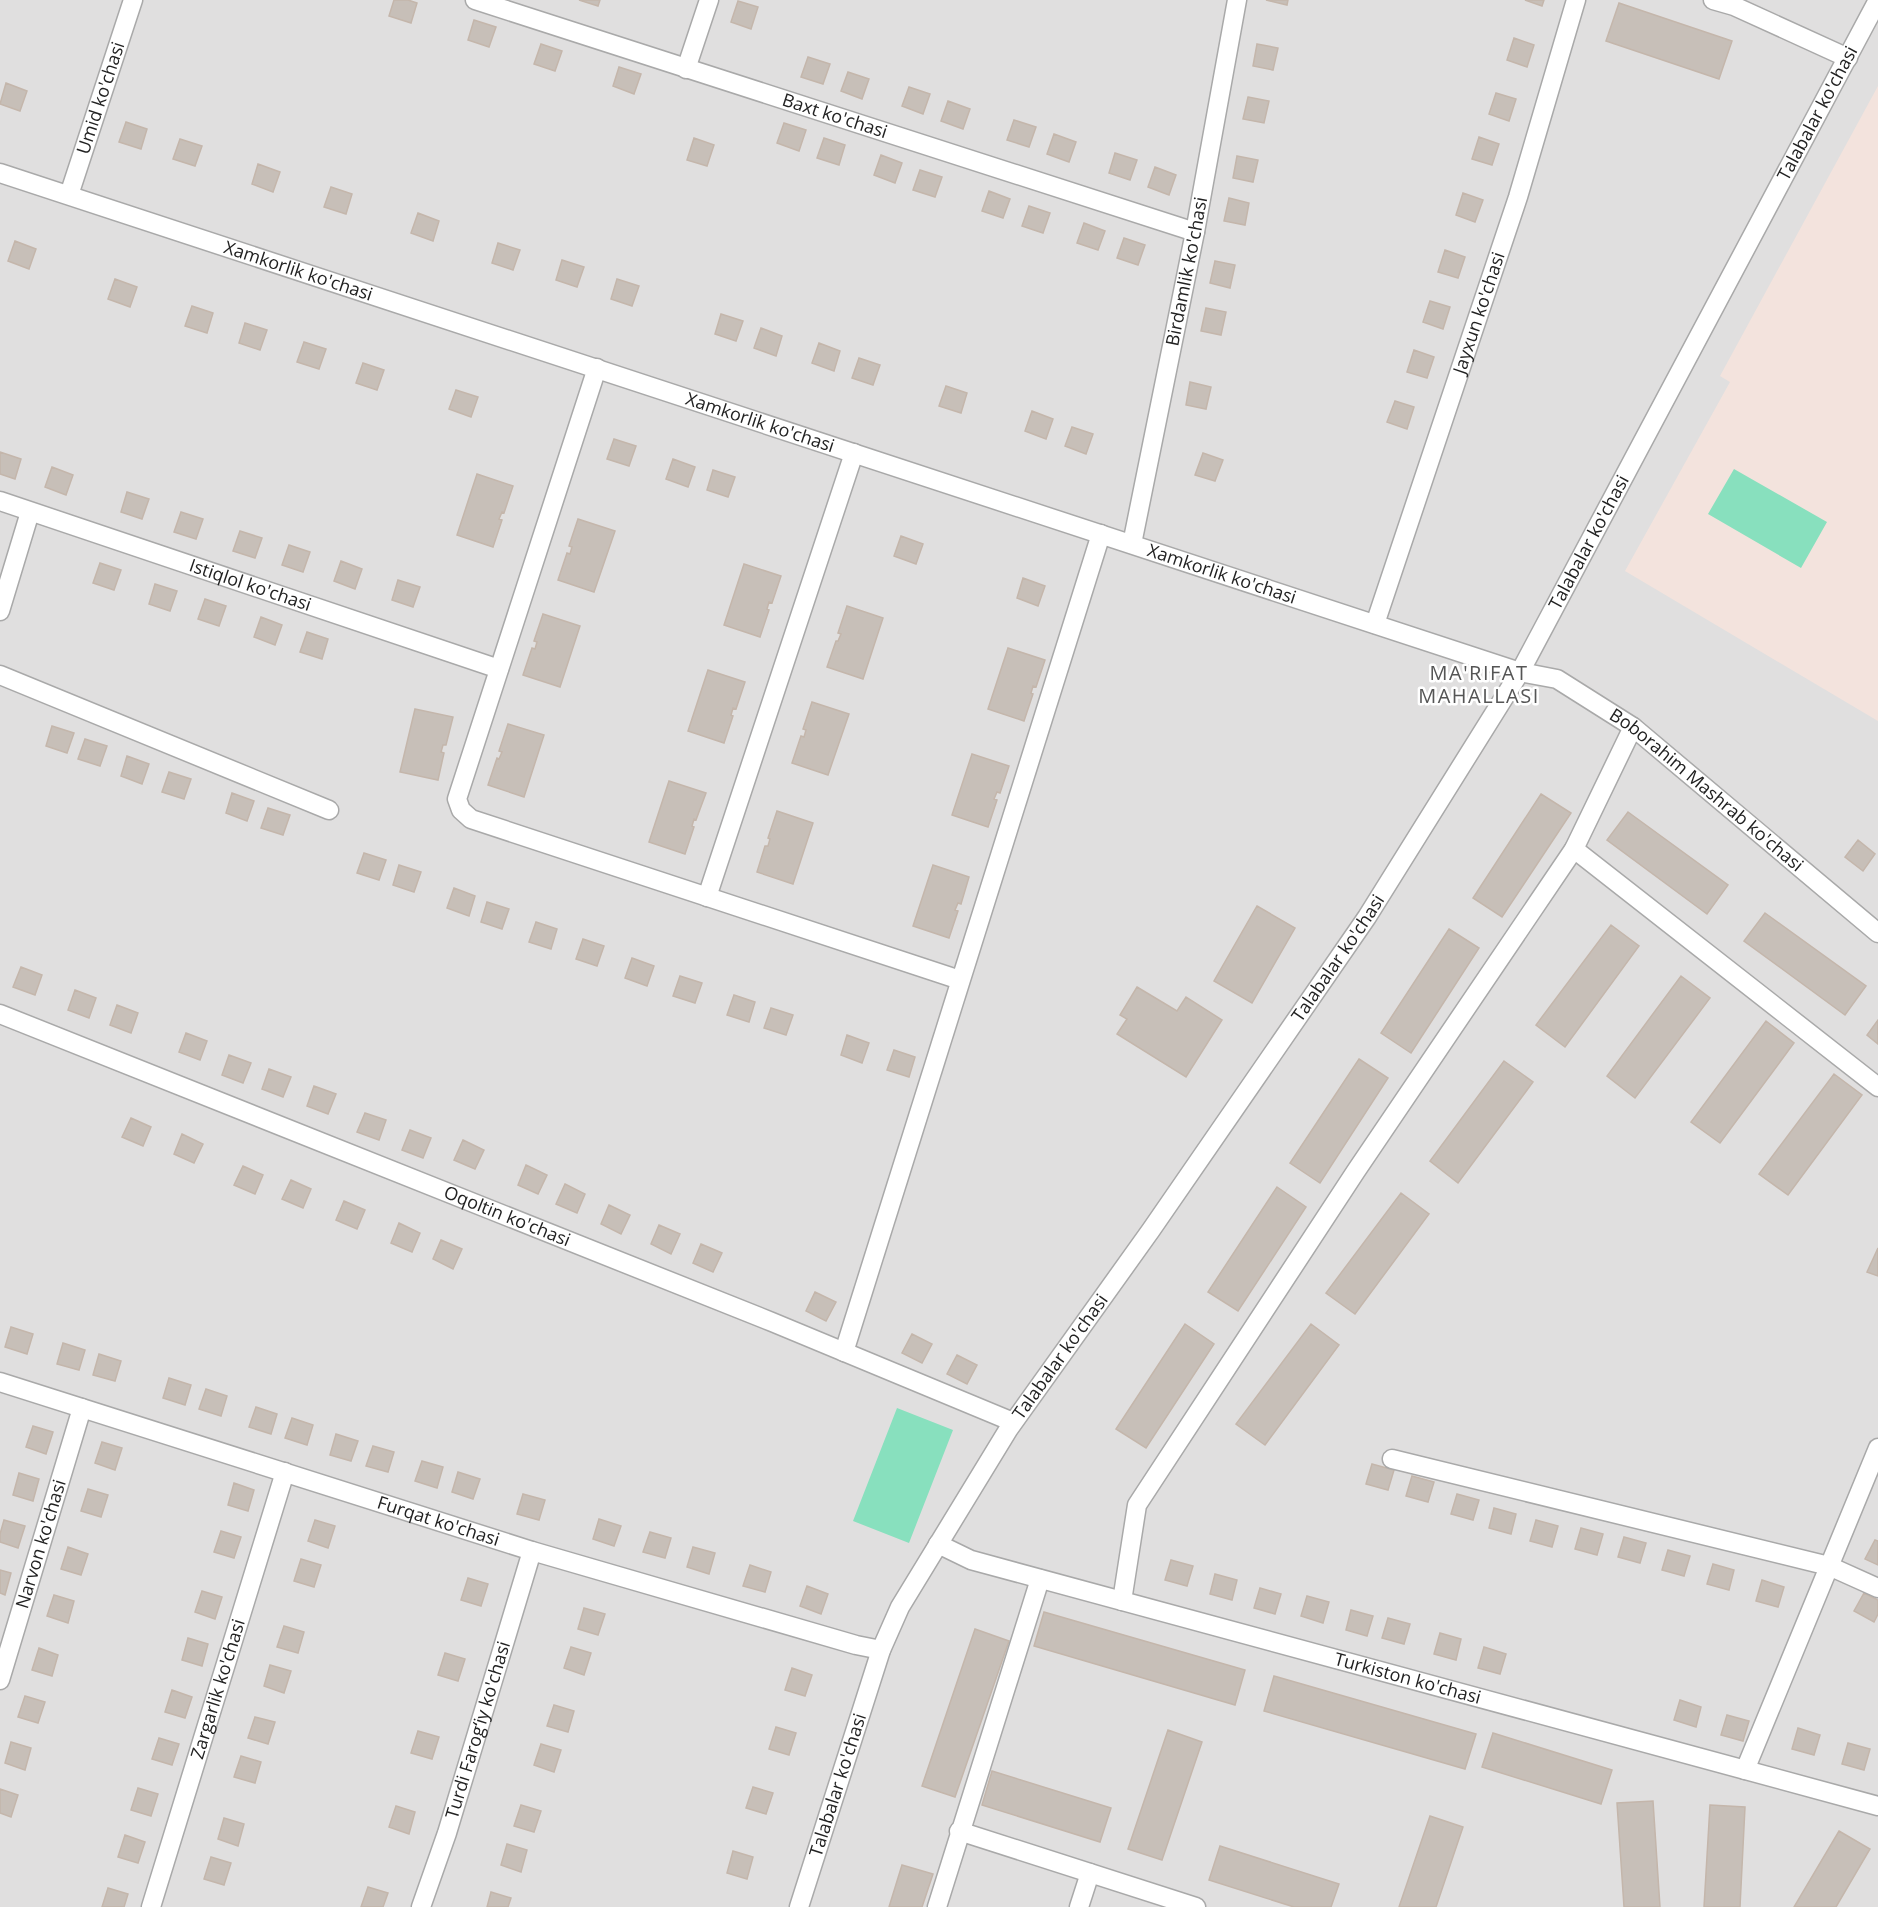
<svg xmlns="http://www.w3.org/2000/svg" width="1878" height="1907" viewBox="0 0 1878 1907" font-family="'Open Sans',sans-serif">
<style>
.residential{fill:#e0dfdf}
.military{fill:#f3e3dd}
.pitch{fill:#88e0be}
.building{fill:#c7bfb8;stroke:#c4b6ab;stroke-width:1.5}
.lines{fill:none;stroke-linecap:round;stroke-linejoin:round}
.minor-casing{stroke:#a9a9a9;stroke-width:21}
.minor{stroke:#fff;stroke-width:18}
.labels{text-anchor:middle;stroke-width:5;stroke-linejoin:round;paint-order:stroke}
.street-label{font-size:18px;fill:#222;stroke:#fff}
.neighbourhood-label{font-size:20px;letter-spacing:1.5px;fill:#555;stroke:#fff}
</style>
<rect width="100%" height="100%" fill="#f2efe9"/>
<path class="residential" d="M0 0H1878V1907H0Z"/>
<path class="military" d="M1878 86V721L1625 571 1730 382 1720 376Z"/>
<path class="pitch" d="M1734 469 1827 522 1801 568 1708 514Z
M897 1408 953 1430 909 1543 853 1521Z"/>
<path class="building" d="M394 0H408L417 3 411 23 389 16Z
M579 0H600L598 6Z
M1266 0H1288L1287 5Z
M1525 0H1544L1542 6Z
M738 1 758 7 751 29 731 22Z
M1619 3 1732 41 1719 79 1606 41Z
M474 20 496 27 489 47 468 40Z
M1514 38 1534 45 1527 67 1507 60Z
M541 44 562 51 555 71 534 64Z
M1257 44 1278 48 1273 70 1253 66Z
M808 57 830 64 823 84 801 77Z
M619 67 641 74 634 94 613 86Z
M848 72 869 79 862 99 841 91Z
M6 83 27 91 20 111 0 104Z
M909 87 930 94 923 114 902 106Z
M1496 93 1516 99 1509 121 1489 114Z
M1248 97 1269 101 1264 123 1243 119Z
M948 101 970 109 963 129 941 121Z
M1014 120 1036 127 1029 147 1007 140Z
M126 122 147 129 141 149 119 142Z
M784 123 806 130 799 151 777 143Z
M1054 134 1076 142 1069 162 1047 154Z
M1479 137 1499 144 1492 165 1472 159Z
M694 138 714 145 707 166 687 160Z
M824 138 845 145 839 165 817 158Z
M180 139 202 146 195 166 173 159Z
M1115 153 1137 160 1130 180 1109 173Z
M881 155 902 163 895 183 874 175Z
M1237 156 1258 160 1253 182 1233 178Z
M258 164 280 172 273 192 252 184Z
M1155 167 1176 175 1169 195 1148 187Z
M920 170 942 177 935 197 913 190Z
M331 187 352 194 346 214 324 207Z
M989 191 1010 199 1003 218 982 211Z
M1463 193 1483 200 1475 222 1456 215Z
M1229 198 1249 203 1245 225 1224 221Z
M1029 206 1050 213 1043 233 1022 226Z
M418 213 439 221 433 241 411 233Z
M1084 223 1105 231 1098 250 1077 243Z
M1124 238 1145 245 1138 265 1117 258Z
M15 241 36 249 29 269 8 261Z
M498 243 520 250 513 270 492 263Z
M1445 250 1465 257 1458 278 1438 272Z
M562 260 584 267 577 287 556 280Z
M1215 261 1235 265 1230 288 1210 283Z
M115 279 137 287 130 307 108 299Z
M617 279 639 286 632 306 611 299Z
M1430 301 1450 307 1443 329 1423 322Z
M192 306 213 313 207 333 185 326Z
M1206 308 1226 312 1221 335 1201 331Z
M721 314 743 321 736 341 715 334Z
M245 323 267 330 260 350 239 343Z
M761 328 782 336 776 356 754 348Z
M304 342 326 349 319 369 297 362Z
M819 343 840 351 834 371 812 363Z
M1414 350 1434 357 1427 378 1407 372Z
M859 358 880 365 873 385 852 378Z
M363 363 384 370 377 390 356 383Z
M1190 382 1211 387 1206 409 1186 405Z
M946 386 967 393 961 413 939 406Z
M456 390 478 397 471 417 449 409Z
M1395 401 1414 407 1407 429 1387 422Z
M1032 411 1053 419 1046 439 1025 431Z
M1072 427 1093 434 1086 454 1065 446Z
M614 439 636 446 629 466 607 459Z
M0 452 21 459 15 479 0 474Z
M1203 453 1223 460 1215 481 1195 475Z
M673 459 695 467 688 487 666 479Z
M52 467 73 475 66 495 45 487Z
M713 470 735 477 728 497 707 490Z
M477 474 513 486 504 513 502 512 499 519 502 520 493 547 457 535Z
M127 492 149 499 142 519 121 512Z
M181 512 203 519 196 539 174 532Z
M578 519 615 531 594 592 558 580 567 553 570 554 572 547 569 546Z
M240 531 262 538 255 558 233 551Z
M901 536 923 544 916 564 894 556Z
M289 545 310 552 303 572 282 565Z
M341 561 362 569 355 589 334 581Z
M100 563 121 570 114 590 93 583Z
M744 564 781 576 772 603 769 602 767 609 769 610 760 637 724 625Z
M1023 578 1045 586 1038 606 1017 598Z
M398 580 420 587 413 607 392 600Z
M155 584 177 591 170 611 149 604Z
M205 599 226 606 219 626 198 619Z
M847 606 883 618 863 679 827 667 836 641H838L841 634 838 633Z
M543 614 580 626 560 687 523 675 532 648 535 649 537 642 534 641Z
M261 617 282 625 275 645 254 637Z
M307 632 328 639 322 659 300 652Z
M1008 648 1045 660 1036 687 1033 686 1031 693 1033 694 1024 721 988 709Z
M708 670 745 682 736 709 733 708 731 715 733 716 724 743 688 731Z
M812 702 849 714 828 775 792 763 801 736 804 737 806 730 803 729Z
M415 709 453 717 446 745H443L441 752 444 753 438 780 400 772Z
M508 724 544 735 524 797 488 785 497 758 499 759 502 752 499 751Z
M52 726 74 733 67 753 46 746Z
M85 739 107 746 100 766 78 759Z
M972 754 1009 766 1000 793 997 792 994 799 997 800 988 827 952 815Z
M127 756 149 764 142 784 121 776Z
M169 772 191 779 184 799 162 792Z
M669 781 706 793 696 820 694 819 692 826 694 827 685 854 649 842Z
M232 793 254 801 247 821 226 813Z
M1541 794 1571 813 1502 917 1473 898Z
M268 808 290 815 283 835 261 828Z
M777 811 813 823 793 884 757 872 765 846H768L770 839 768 838Z
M1628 812 1728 885 1707 914 1607 840Z
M1858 840 1875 854 1863 871 1845 857Z
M364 853 386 860 379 880 357 873Z
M399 865 421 872 414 892 393 885Z
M933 865 969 877 961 904 958 903 955 910 958 911 949 938 913 926Z
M454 888 475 896 469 916 447 908Z
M487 902 509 909 502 929 481 922Z
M1257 906 1295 928 1252 1003 1214 981Z
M1765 913 1866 986 1845 1015 1744 941Z
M536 922 557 929 551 949 529 942Z
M1611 925 1639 946 1565 1047 1536 1025Z
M1449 929 1479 948 1411 1053 1381 1033Z
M583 939 604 946 597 966 576 959Z
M632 958 654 966 647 986 625 978Z
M21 967 42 975 35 995 13 987Z
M680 976 702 983 695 1003 673 996Z
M1681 976 1710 998 1635 1098 1607 1076Z
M1137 987 1177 1011 1186 997 1222 1020 1186 1077 1117 1034 1127 1019 1120 1015Z
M75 990 96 998 89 1018 68 1010Z
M734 995 755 1002 749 1022 727 1015Z
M117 1005 138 1013 131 1033 110 1025Z
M771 1008 793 1015 786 1035 764 1028Z
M1878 1020V1044L1867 1035Z
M1766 1021 1794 1043 1720 1143 1691 1122Z
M186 1033 207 1041 200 1060 179 1052Z
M847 1035 869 1043 862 1063 841 1055Z
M894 1050 915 1057 909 1077 887 1070Z
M229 1055 251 1063 243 1083 222 1075Z
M1359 1059 1388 1078 1320 1183 1290 1163Z
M1504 1061 1533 1082 1458 1183 1430 1161Z
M269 1069 291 1077 283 1097 262 1089Z
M1834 1074 1862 1095 1788 1195 1759 1174Z
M314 1086 336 1094 328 1114 307 1106Z
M365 1113 386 1120 379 1140 357 1132Z
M131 1118 151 1127 143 1146 122 1137Z
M410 1130 431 1138 423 1158 402 1150Z
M182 1134 203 1144 194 1163 174 1154Z
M463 1140 484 1150 475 1169 454 1160Z
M526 1165 547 1175 538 1194 518 1185Z
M243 1166 263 1175 255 1194 234 1185Z
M291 1180 311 1189 303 1208 282 1199Z
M565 1184 585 1194 577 1213 556 1204Z
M1277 1187 1306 1207 1238 1311 1208 1292Z
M1401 1193 1429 1214 1355 1314 1326 1293Z
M344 1201 365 1210 357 1229 336 1220Z
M609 1205 630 1215 621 1234 601 1224Z
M399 1223 420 1233 412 1252 391 1243Z
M659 1225 680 1234 671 1254 651 1244Z
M441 1240 462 1249 453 1269 433 1259Z
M701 1244 722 1253 713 1272 693 1263Z
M1878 1248V1276L1867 1272Z
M815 1292 836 1302 826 1321 806 1311Z
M1185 1324 1214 1344 1146 1448 1116 1429Z
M1311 1324 1339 1345 1265 1445 1236 1424Z
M11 1327 33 1334 27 1354 5 1347Z
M912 1334 932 1344 922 1363 902 1353Z
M63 1343 85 1350 79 1370 57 1364Z
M99 1354 121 1361 115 1381 93 1375Z
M957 1355 977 1365 967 1384 947 1374Z
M169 1378 191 1385 185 1405 163 1398Z
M206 1389 227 1396 221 1416 199 1409Z
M256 1407 277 1414 271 1434 249 1427Z
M292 1418 313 1425 307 1445 285 1438Z
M33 1426 53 1432 46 1454 26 1447Z
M336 1434 358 1441 351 1461 330 1455Z
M102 1442 122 1448 115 1470 95 1463Z
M373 1446 394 1452 388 1472 366 1466Z
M422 1461 443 1467 437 1488 415 1481Z
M1372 1464 1394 1470 1388 1490 1366 1484Z
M458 1472 480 1479 473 1499 452 1492Z
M19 1473 39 1479 33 1501 13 1495Z
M1412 1476 1434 1482 1428 1502 1406 1496Z
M234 1483 254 1490 248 1511 228 1505Z
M88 1489 108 1495 101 1517 81 1511Z
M523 1494 545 1500 539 1520 517 1514Z
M1457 1494 1479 1500 1473 1520 1451 1514Z
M1494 1508 1516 1514 1511 1534 1489 1528Z
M599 1519 621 1526 614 1546 593 1539Z
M4 1520 25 1526 18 1548 0 1542V1534Z
M315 1520 335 1526 328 1548 308 1541Z
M1536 1520 1558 1526 1552 1547 1530 1541Z
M1581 1528 1603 1534 1597 1555 1575 1549Z
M221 1531 241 1537 234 1558 214 1552Z
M650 1532 671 1538 665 1558 643 1552Z
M1624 1537 1646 1543 1640 1563 1618 1557Z
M1875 1540 1878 1541V1565L1865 1559Z
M68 1547 88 1554 81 1575 61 1569Z
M693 1547 715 1553 709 1574 687 1567Z
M1668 1550 1690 1556 1684 1576 1662 1570Z
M301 1559 321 1565 314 1587 294 1581Z
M1171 1560 1193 1566 1187 1586 1165 1580Z
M1713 1564 1734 1570 1729 1590 1707 1584Z
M750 1565 771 1572 765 1592 743 1586Z
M0 1570 11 1573 5 1595 0 1593Z
M1215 1574 1237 1580 1232 1600 1210 1594Z
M468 1578 488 1584 481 1606 461 1600Z
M1762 1580 1784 1587 1778 1607 1756 1601Z
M807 1586 828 1594 821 1614 800 1606Z
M1260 1588 1281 1594 1275 1614 1254 1608Z
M202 1591 222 1597 215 1619 195 1612Z
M1864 1593 1878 1600V1614L1874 1622 1854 1611Z
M54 1595 74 1601 68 1623 47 1616Z
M1307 1596 1329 1602 1323 1623 1301 1616Z
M584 1608 605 1614 598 1635 578 1629Z
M1351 1610 1373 1616 1367 1636 1346 1630Z
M1044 1612 1245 1670 1235 1705 1034 1646Z
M1388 1618 1410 1624 1404 1644 1382 1638Z
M284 1626 304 1632 298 1653 277 1647Z
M975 1629 1009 1641 955 1797 922 1786Z
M1440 1633 1461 1639 1456 1660 1434 1654Z
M188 1638 208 1644 202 1666 182 1660Z
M571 1647 591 1653 584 1675 564 1668Z
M1484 1647 1506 1654 1500 1674 1478 1668Z
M39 1648 58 1655 52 1676 32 1670Z
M445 1653 465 1659 458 1681 438 1675Z
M270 1665 291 1671 284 1693 264 1686Z
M792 1668 812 1675 805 1696 785 1690Z
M1274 1676 1476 1734 1465 1769 1264 1711Z
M172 1690 192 1697 185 1718 165 1712Z
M25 1696 45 1702 38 1723 18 1717Z
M1680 1700 1701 1707 1696 1727 1674 1720Z
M554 1705 574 1711 568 1732 547 1726Z
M1727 1715 1749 1721 1743 1741 1721 1735Z
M255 1717 275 1722 268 1744 248 1738Z
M776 1727 796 1733 789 1755 769 1749Z
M1798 1728 1820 1735 1814 1755 1792 1749Z
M1168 1730 1202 1742 1162 1860 1128 1849Z
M418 1731 439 1737 432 1759 411 1753Z
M1493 1733 1612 1770 1601 1804 1482 1767Z
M159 1738 179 1744 172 1765 152 1759Z
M11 1742 31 1748 25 1770 5 1763Z
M1848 1743 1870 1749 1864 1770 1842 1764Z
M541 1744 561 1750 554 1772 534 1765Z
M241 1756 261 1762 255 1783 234 1777Z
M992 1771 1111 1808 1100 1842 982 1805Z
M753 1787 773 1793 766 1814 746 1808Z
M138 1788 158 1794 151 1816 131 1810Z
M0 1789 18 1795 11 1817 0 1813Z
M1653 1801 1660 1907H1624L1617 1803Z
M521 1805 541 1811 534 1832 514 1826Z
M1710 1805 1745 1807 1740 1907H1704Z
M396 1806 415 1812 409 1834 389 1827Z
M1430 1816 1463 1827 1436 1907H1399Z
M224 1818 244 1824 238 1846 218 1839Z
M1839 1831 1870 1849 1836 1907H1794Z
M125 1835 145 1842 138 1863 118 1857Z
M507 1844 527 1850 521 1872 501 1865Z
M1220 1846 1339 1884 1331 1907H1294L1209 1880Z
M733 1851 753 1857 747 1879 727 1873Z
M211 1857 231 1863 224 1885 204 1879Z
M902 1865 933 1874 922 1907H889Z
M368 1887 388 1893 383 1907H361Z
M108 1888 128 1894 124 1907H102Z
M491 1892 511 1898 508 1907H487Z"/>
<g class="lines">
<g class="minor-casing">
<g id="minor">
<path id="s1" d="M475 0 1195 232"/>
<path d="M1713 0 1734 6 1848 58"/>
<path d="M686 69 709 0"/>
<path id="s2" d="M0 173 1520 672 1557 679 1633 727 1878 933"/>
<path id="s3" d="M69 195 133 0"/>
<path d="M597 368 457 799 461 810 471 819 960 980"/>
<path id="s4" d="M0 501 499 669"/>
<path id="s5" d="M1132 544 1195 232 1237 0"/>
<path d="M0 611 30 512"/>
<path id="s6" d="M1375 624 1518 197 1576 0"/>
<path d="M0 675 329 810"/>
<path d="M1574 849 1878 1087"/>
<path d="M707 897 854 453"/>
<path id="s7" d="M0 1014 772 1322 1013 1422"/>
<path d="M844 1352 1101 534"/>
<path id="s8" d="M0 1382 532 1551 856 1645 881 1650"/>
<path d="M1392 1459 1829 1566 1878 1588"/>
<path id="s9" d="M938 1544 971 1560 1878 1806"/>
<path d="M1122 1601 1137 1505 1356 1171 1574 849 1633 727"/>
<path id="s10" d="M0 1680 82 1408"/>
<path d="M1745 1770 1878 1448"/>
<path d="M959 1831 1196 1907"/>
<path id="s11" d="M151 1907 285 1472"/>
<path id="s12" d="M421 1907 447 1833 532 1551"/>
<path id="s13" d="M799 1907 881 1650 900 1607 1008 1430 1151 1230 1367 917 1520 672 1878 0"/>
<path d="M937 1907 1040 1579"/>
<path d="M1079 1907 1090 1873"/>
</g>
</g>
<use href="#minor" class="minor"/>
</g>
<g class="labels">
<g class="street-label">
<text dy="6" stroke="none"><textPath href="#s3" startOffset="102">Umid ko'chasi</textPath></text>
<text dy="6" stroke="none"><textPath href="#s13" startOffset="2072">Talabalar ko'chasi</textPath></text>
<text dy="6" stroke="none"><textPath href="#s1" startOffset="378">Baxt ko'chasi</textPath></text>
<text dy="6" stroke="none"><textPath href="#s2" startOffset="314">Xamkorlik ko'chasi</textPath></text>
<text dy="6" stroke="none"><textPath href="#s5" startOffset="278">Birdamlik ko'chasi</textPath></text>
<text dy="6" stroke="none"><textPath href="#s6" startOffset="328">Jayxun ko'chasi</textPath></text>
<text dy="6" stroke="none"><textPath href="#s2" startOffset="800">Xamkorlik ko'chasi</textPath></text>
<text dy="6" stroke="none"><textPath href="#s13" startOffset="1586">Talabalar ko'chasi</textPath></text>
<text dy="6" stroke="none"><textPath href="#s2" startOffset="1286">Xamkorlik ko'chasi</textPath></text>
<text dy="6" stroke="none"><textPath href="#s4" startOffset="264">Istiqlol ko'chasi</textPath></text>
<text dy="6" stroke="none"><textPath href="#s2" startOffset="1824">Boborahim Mashrab ko'chasi</textPath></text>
<text dy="6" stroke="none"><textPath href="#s13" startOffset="1100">Talabalar ko'chasi</textPath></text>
<text dy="6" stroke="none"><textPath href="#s7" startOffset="546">Oqoltin ko'chasi</textPath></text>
<text dy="6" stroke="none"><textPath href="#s13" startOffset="614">Talabalar ko'chasi</textPath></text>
<text dy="6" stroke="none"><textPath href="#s8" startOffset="460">Furqat ko'chasi</textPath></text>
<text dy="6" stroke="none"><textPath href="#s10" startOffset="142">Narvon ko'chasi</textPath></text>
<text dy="6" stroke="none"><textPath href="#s9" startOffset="489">Turkiston ko'chasi</textPath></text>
<text dy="6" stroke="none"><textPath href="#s11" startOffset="228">Zargarlik ko'chasi</textPath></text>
<text dy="6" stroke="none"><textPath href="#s12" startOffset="186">Turdi Farog‘iy ko'chasi</textPath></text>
<text dy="6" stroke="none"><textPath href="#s13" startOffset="128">Talabalar ko'chasi</textPath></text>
</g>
<g class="neighbourhood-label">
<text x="1479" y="680">MA'RIFAT<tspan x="1479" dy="23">MAHALLASI</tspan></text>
</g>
</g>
</svg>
